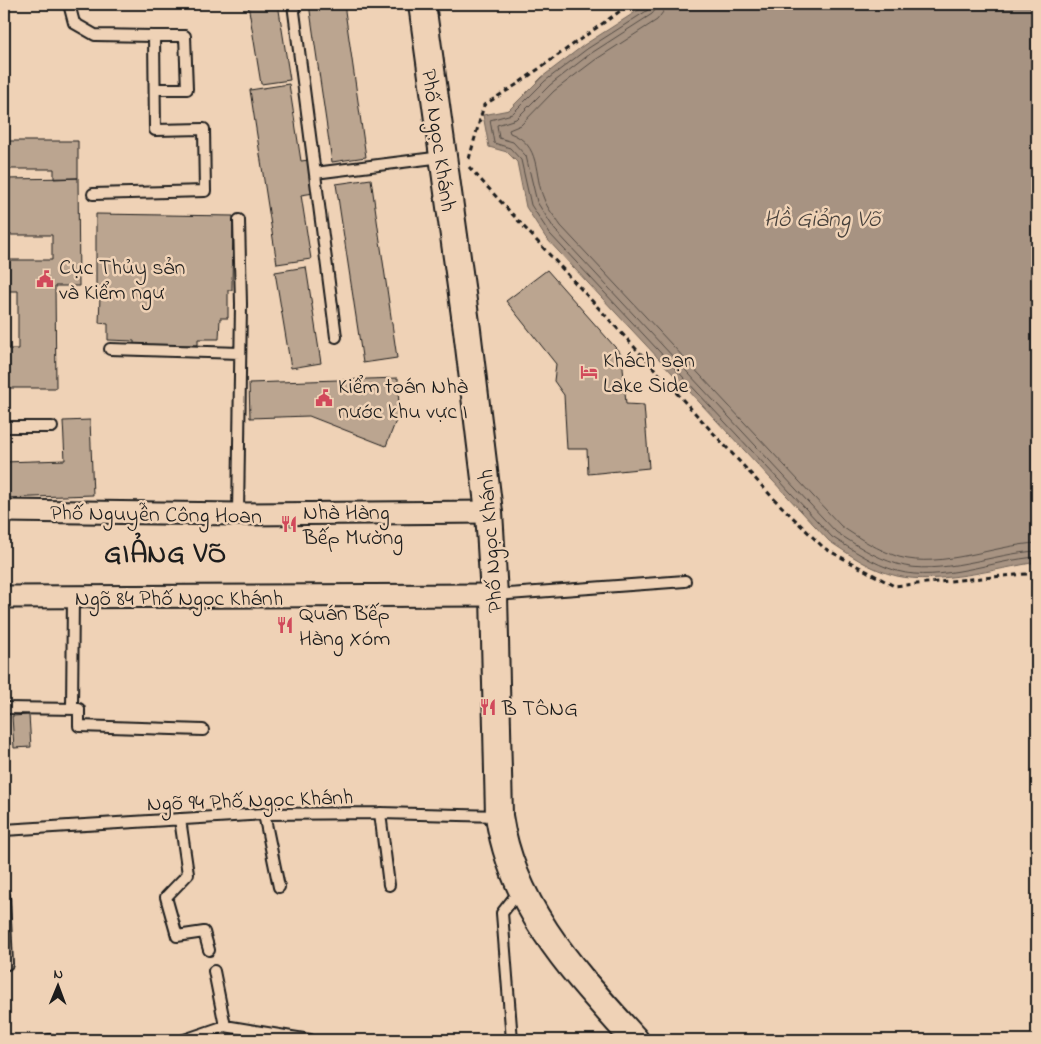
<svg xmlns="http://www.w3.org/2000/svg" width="1041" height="1044" viewBox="0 0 1041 1044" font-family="'Indie Flower',sans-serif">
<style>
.water{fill:#a79382;stroke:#6f6359}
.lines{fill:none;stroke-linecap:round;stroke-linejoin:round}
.shore{stroke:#544c45;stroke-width:1}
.building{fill:#bba590;stroke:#1c1c1c}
.service-casing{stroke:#1c1c1c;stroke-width:14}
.minor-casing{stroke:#1c1c1c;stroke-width:25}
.tertiary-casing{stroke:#1c1c1c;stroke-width:30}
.path{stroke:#1c1c1c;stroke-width:3;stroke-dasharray:5 4;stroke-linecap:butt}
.service{stroke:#efd2b6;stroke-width:10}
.minor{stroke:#efd2b6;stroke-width:21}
.tertiary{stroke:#efd2b6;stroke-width:26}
.labels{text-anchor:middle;stroke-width:5;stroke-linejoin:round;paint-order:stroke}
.street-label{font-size:22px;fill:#1c1c1c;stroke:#efd2b6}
.poi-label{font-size:22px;fill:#1c1c1c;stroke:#efd2b6;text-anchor:start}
.water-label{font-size:24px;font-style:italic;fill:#46403b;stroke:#efd2b6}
.district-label{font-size:28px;font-weight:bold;letter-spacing:1px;fill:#1c1c1c;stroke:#efd2b6}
</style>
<rect width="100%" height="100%" fill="#efd2b6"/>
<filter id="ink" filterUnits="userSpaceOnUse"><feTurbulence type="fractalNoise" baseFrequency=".02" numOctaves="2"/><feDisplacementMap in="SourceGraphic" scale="10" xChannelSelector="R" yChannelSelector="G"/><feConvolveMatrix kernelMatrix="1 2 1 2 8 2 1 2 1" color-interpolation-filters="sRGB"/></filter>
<g filter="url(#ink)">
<path class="water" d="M648 4H1037V562C996 569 937 585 897 576 871 570 850 555 829 541L546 238 526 207 517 162 507 152 489 147 483 115 509 110 542 77 584 45Z"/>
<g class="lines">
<path class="shore" d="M650 4 648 10 587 49 545 81 512 114 490 120 494 143 510 148 521 160 531 205 550 234 832 537C853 550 873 564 897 571 941 583 993 560 1037 557
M656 4V9L652 14 590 54 550 85 516 119 497 125 499 138 513 142 526 156 537 202 555 230 836 532C856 545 874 557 897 564 938 577 995 553 1037 551
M664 4 663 12 657 20 595 60 554 91 521 125 509 130 510 133C542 145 533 174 544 199 547 208 555 217 561 226L841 526C860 539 878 550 899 557 941 569 995 545 1037 543"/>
</g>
<path class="building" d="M248 4H278L290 80 261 84Z
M309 4H344L366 157 332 162Z
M289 84 301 161 309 160 314 193 301 195 311 259 277 264 250 90Z
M4 141H78V178L54 179V169H4Z
M78 178 79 286H55L56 388H4V349H18V291H6V260H52V235H4V179Z
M371 179 397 358 363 363 336 184Z
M96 214 233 216 232 290H228V318H220L219 339H198V345H134V341L108 340V324L99 323 100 296H96Z
M306 267 321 363 291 368 275 272Z
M547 270 622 355 626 404 644 405 649 468 588 474 587 449H567L564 395 554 381 556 364 506 301Z
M398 378 399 413 386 446 309 416 250 418 249 383Z
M90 420 93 495 4 498V462L65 460 63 421Z
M29 715 31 747 14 748 12 716Z"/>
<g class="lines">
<g class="service-casing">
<path id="service" d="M69 4 74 23 95 35 154 36 155 130 204 129 205 191 93 194
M293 4 336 337
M154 36H185L187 89H155
M315 173 442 157
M110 349 240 353
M4 427H52
M238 514 241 304 239 220
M494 595 685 581
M4 708 79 709V726L203 730
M72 709 73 597
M380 813 389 885
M264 814 279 887
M180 819 188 874 166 897 177 936 204 932 209 950
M4 830 264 814 380 813 499 816
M4 896 7 964
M214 971 225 1026
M49 1040H51
M184 1040 225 1026 310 1040
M512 1040 502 913 520 890"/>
</g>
<g class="minor-casing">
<path id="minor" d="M4 511 238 514 489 512
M4 597 494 595"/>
</g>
<g class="tertiary-casing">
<path id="tertiary" d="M422 4 467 330 489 512 494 595 499 816C513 909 575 973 635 1040"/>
</g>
<path class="path" d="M469 159 484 105 516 85 630 4
M469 167 773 498 824 548 894 586 1037 573"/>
<use href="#service" class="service"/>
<use href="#minor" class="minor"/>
<use href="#tertiary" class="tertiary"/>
</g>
</g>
<defs>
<g id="civic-bare" transform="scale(1.35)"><path d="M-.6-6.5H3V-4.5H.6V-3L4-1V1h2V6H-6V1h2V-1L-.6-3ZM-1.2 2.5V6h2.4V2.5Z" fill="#d1495b" stroke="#efd2b6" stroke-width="2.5" paint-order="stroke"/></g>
<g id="hotel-bare" transform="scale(1.35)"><path d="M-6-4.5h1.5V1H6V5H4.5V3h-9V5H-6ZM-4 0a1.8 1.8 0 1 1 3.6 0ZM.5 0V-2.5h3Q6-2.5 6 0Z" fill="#d1495b" stroke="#efd2b6" stroke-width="2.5" paint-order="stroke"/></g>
<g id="restaurant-bare" transform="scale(1.35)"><path d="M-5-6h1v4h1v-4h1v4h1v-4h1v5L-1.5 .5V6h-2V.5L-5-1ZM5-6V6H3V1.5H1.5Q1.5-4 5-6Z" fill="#d1495b" stroke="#efd2b6" stroke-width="2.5" paint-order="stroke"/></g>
</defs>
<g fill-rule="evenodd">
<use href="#civic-bare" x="45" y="279"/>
<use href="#hotel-bare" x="589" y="372"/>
<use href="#civic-bare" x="324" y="398"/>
<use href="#restaurant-bare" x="289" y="524"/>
<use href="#restaurant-bare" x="285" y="625"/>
<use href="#restaurant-bare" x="488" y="707"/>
</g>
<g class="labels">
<g class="street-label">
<text transform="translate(440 140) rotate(82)" y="8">Phố Ngọc Khánh</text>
<text transform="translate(156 513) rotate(1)" y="8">Phố Nguyễn Công Hoan</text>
<text transform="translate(489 541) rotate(-94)" y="8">Phố Ngọc Khánh</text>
<text x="179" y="605">Ngõ 84 Phố Ngọc Khánh</text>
<text transform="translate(250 799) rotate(-2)" y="8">Ngõ 94 Phố Ngọc Khánh</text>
</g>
<g class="poi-label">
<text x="59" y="274">Cục Thủy sản<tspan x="59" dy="25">và Kiểm ngư</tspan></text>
<text x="603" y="367">Khách sạn<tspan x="603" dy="25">Lake Side</tspan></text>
<text x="338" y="393">Kiểm toán Nhà<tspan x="338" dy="25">nước khu vực I</tspan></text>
<text x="303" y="519">Nhà Hàng<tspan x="303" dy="25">Bếp Mường</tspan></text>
<text x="299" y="620">Quán Bếp<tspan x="299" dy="25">Hàng Xóm</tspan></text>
<text x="502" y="715">B TÔNG</text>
</g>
<g class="water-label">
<text x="822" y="226">Hồ Giảng Võ</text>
</g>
<g class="district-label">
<text x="165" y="562">GIẢNG VÕ</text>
</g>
</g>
<rect width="1041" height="1044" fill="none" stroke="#efd2b6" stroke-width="20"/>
<rect x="10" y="10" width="1021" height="1024" fill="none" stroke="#1c1c1c" stroke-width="2" filter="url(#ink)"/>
<g transform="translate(58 986) rotate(1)" stroke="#efd2b6" stroke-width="4" paint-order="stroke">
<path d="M0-4L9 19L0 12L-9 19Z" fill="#1c1c1c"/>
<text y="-8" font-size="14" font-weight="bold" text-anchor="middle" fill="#1c1c1c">N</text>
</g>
</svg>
